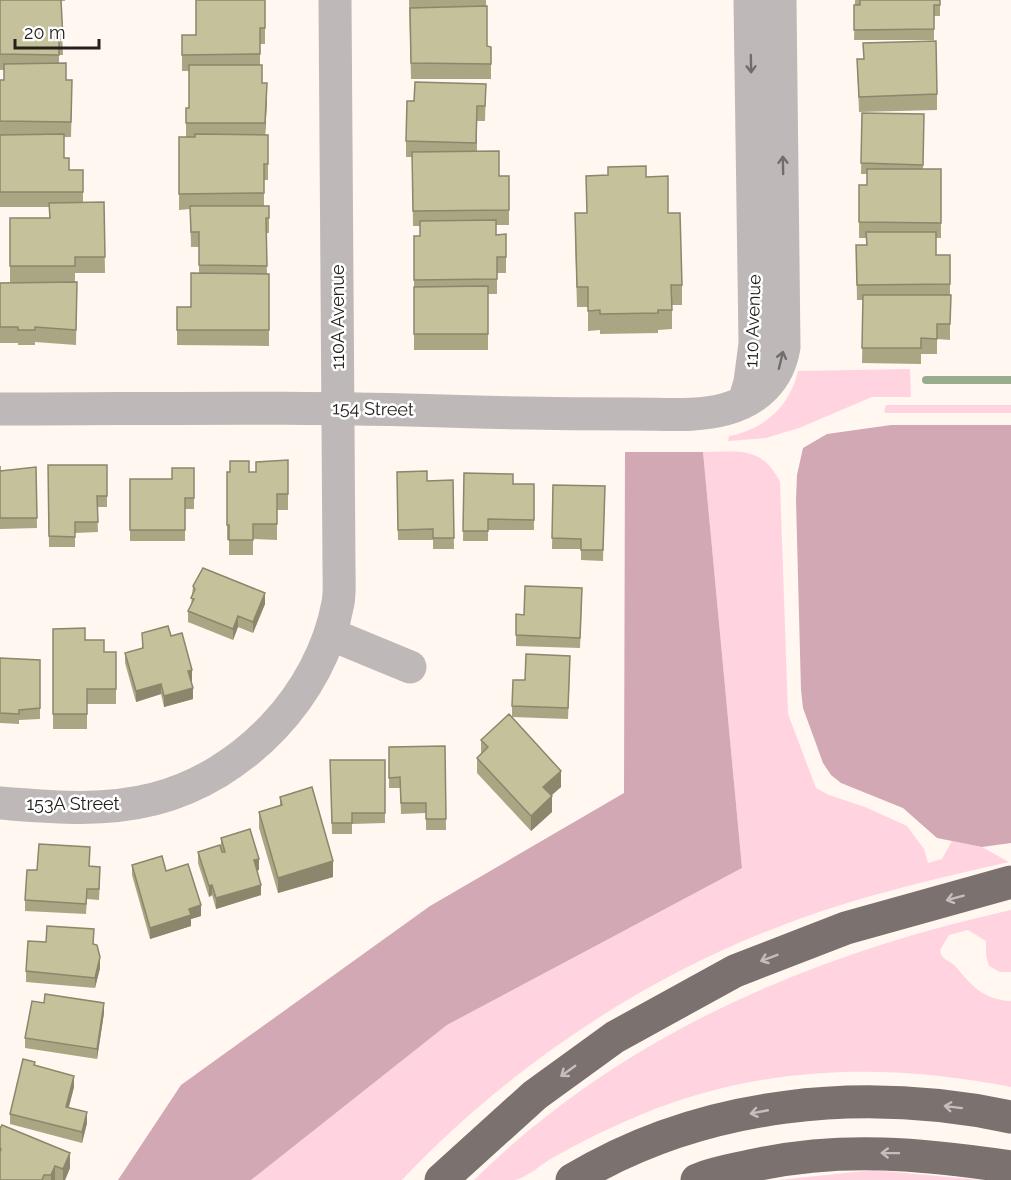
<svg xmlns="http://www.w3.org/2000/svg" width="1011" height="1180" viewBox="0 0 1011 1180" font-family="Raleway,sans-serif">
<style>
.green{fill:#ffd4e0}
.forest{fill:#d2a8b4}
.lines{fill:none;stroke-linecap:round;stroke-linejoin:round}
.stream{stroke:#97ad8d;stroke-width:8}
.minor{stroke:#beb9b8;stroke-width:33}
.tertiary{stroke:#beb9b8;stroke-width:33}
.motorway{stroke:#7b716e;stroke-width:33}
.wall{fill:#a9a684}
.shaded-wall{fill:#8a876c}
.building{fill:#c5c19a;stroke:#8a876c;stroke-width:1.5}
.oneway{stroke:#706d6b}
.oneway2{stroke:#c4bfbe}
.labels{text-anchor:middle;stroke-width:5;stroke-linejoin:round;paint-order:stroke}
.street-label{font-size:18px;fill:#23211e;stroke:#fff}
</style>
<rect width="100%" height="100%" fill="#fff7f0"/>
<path class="green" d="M910 369 911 397H872L799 428 766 438 728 441 729 436C765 429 790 406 798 371Z
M886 405H1011V413H886L884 411Z
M703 452C738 452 762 445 780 482L788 714 816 788 829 795 865 807 907 826 924 849 928 863 942 859 952 841 982 847 1009 862C938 878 868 894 799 919 649 973 512 1064 402 1180H251L447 1025 742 868Z
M1011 910V972H1000L989 966 986 956V941L968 930 949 935 940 950C941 960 950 960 956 967 972 986 984 1000 1011 1001V1087C885 1062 761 1065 640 1115 611 1127 582 1141 554 1157 543 1163 528 1177 515 1180 503 1180 487 1180 474 1180 621 1035 812 954 1011 910Z
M874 1170 981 1180H778Z"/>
<path class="forest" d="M891 425H1011V843L982 847 937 838 903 808 841 783 831 775 823 763 803 708 801 690 796 500 797 475 803 448 827 434Z
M625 452H703L742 868 447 1025 251 1180H118L181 1085 430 906 624 793Z"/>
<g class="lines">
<path class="stream" d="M926 380H1011"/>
<path class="minor" d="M330 634 410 667
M0 803C52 807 103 812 154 799 244 776 321 695 338 603 340 592 339 579 339 567L335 0"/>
<path class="tertiary" d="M744 402 750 382 755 344 750 0
M0 409C148 409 297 406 445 411 509 413 572 414 636 414 665 414 698 417 726 409 758 400 779 379 784 347L780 0"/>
<path class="motorway" d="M441 1180 535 1095 615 1037 735 971 846 928 1011 882
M572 1180C703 1101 863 1086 1011 1117
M697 1180C715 1172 735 1169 755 1165 843 1146 923 1154 1011 1167"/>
</g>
<path class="wall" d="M0 0H65V1H61L63 55H59V63L72 96 71 137H64V158L69 170H83V203L104 202 105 273H75V282H10V218H49V207H0V80H4V70H0Z
M265 0V44H260V65L262 83 267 98 265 135H268V180H264V206H269V233H266L267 274H269V346L177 345V307H191L199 273V247H191L190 209 179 210V137H186V123L189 108V71H182V35H196Z
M409 0H486L487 46 491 47V79H411Z
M855 0H940V16H934V40H854Z
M857 59H863L937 94V110L859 112Z
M486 84 485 121H477V151L499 176 509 210V225H496V235L506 234V273H497V294H488V350H414V236H420V226H413L412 157H406V141L414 101Z
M862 113 924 114 923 169H941V238H936V255H950V340L937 339V354H921V364L862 363 863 300H857L856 245H866V238H859V185H867V174H861Z
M646 177 668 213 682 285V305H672V329L658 330V333L600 334V330L588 331V307H577L575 233 587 213Z
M77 282 76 345 35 342V345H18V343H0V283Z
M288 460V510H277V540L253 539V555H229V540H227V472H256Z
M48 465H107V507H97L98 532 75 533V547H49Z
M0 466V471L36 467 37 528 0 529Z
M194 468V509H185V541H130V479H172Z
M397 472 427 481 453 480 454 549H433V540H398Z
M464 473 513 484H534V530H488V541H463Z
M553 485 605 486 603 561 581 560V549H552Z
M193 586 265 604 253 633 238 627 233 640 188 622V611L191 605Z
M582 599 580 648 516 646V635L524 615Z
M53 629 85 640 104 652H116V704H87V729H53Z
M142 633 171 636 192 681H191L193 699 164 707 161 694 136 702 125 663V653L142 648Z
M0 658 40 660V719L19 720V724L0 723Z
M570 667 568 719 512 717V706L525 680Z
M481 740 561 787 551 795 552 812 531 831 477 773V758L481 754Z
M445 746 446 830H426V813L401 814 400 788H389V747Z
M330 760H385V823L352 824V834H332Z
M280 797 333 877 278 893 259 828V812L280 806Z
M221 838 259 870H257L261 895 216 909 212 895 209 897 198 863V852L221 847Z
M132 865 166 871 201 916 191 919V926L150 939 132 875Z
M89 866 100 877 99 900 87 899 86 914 25 911V900L37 870Z
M94 939 93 944 100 968 95 988 26 982V971L46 942Z
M44 1003 104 1013 97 1059 25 1048V1038Z
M35 1065 74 1087 69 1107 87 1123 82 1143 10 1124V1114Z
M0 1128 70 1168 65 1180H0Z"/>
<path class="shaded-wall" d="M267 83V98L265 139V123Z
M265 593V604L253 633V622Z
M238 616V627L233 640V629Z
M192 670V681H188V671Z
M161 684V694L136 702V691Z
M193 688V699L164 707V696Z
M561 771V787L543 803V787Z
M552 796V812L531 831V816Z
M259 859V870L254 871V860Z
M333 861V877L278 893V878Z
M212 885V895L209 897V886Z
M261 885V895L216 909V898Z
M201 905V916L191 919V926L150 939V928L189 909Z
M100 957V968L95 988V978Z
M104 1003V1013L97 1059V1049Z
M74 1076V1087L66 1117V1107Z
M87 1112V1123L82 1143V1132Z
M70 1153V1168L65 1180H63V1169Z
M55 1166V1180H51V1175Z"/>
<path class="building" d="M0 0H61L63 39H59V55L0 54Z
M196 0H265V28H260V54L182 55V35H196Z
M860 0H940V5H934V29L854 30V5H860Z
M487 6V46L491 47V64L411 63 410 8Z
M936 41 937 94 859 97 857 59H864L863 43Z
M66 63V80H72L71 122 0 121V80H4V64Z
M189 65H262V83H267L265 123H186V108H189Z
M415 82 486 84 485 106H477L476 143 406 141 407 101H414Z
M862 113 924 114 923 165 861 163Z
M64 134V158H69V170H83V192H0V135Z
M195 134 268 135V164H264V193L179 194V137H195Z
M499 151V176H509V210L413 211 412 152Z
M646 166V177L668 176V213H680L682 285H671L672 310H658V313L600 314V310L588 311V287H577L575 213H587L586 176 608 175V167Z
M867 169H941V223L859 222V185H867Z
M104 202 105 257H75V266H10V218H50L49 203Z
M190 206H269V218H266L267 266 199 265V232H191Z
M496 220V235L506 234V257H497V279L414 280V236H420V221Z
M866 232H936V255H950V284L857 285 856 245H867Z
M191 273 269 274V330H177V307H191Z
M77 282 76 330 35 327V330H18V327H0V283Z
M488 286V334H414V287Z
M863 295H951L950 324H937V339L921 338V348H862Z
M288 460V494H277V524H253V540H229V525H227V472H230V461H249V472H256V462Z
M48 465H107V496H97L98 522H75V537L49 536Z
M0 466V471L36 467 37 518H0Z
M172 468H194V498H185V530H130V479H172Z
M427 471V481L453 480 454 538H433V529L398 530 397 472Z
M464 473 513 474V484H534V520L488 519V531H463Z
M553 485 605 486 603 550H581V539L552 538Z
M203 568 265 593 253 622 238 616 233 629 188 611 194 599 191 598 195 589 193 586Z
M525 586 582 588 580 638 516 635V614L524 615Z
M168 626 171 636 182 633 192 670 188 671 193 688 164 696 161 684 136 691 125 653 143 648 142 633Z
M85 628V640H104V652H116V689H87V714H53V629Z
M526 654 570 656 568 708 512 706 513 680H525Z
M0 658 40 660V708L19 710V714L0 713Z
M509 714 561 771 543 787 552 796 531 816 477 758 488 747 481 740Z
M445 746 446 819H426V803H401L400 777 389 778V747Z
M330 760H385V813H352V823H332Z
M312 787 333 861 278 878 259 812 282 805 280 797Z
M250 829 259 859 254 860 261 885 216 898 212 885 209 886 198 852 220 845 222 852H225L221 838Z
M39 844 90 847 89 866 100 867 99 889H87L86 904 25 900 27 870H37Z
M162 856 166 871 188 864 201 905 189 909 191 915 150 928 132 865Z
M47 926 94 929 93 944 97 945 100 957 95 978 26 971 28 941 46 942Z
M45 994 104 1003 97 1049 25 1038 32 1001 44 1003Z
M23 1059 35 1062 34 1065 74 1076 66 1107 87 1112 82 1132 10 1114Z
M2 1125 70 1153 63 1169 55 1166 51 1175H44L42 1180H0V1152L1 1149 0 1148V1128Z"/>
<defs><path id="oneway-shaft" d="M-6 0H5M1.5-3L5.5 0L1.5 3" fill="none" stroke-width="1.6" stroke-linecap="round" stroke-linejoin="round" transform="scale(1.5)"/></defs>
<g class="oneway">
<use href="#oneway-shaft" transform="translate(751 64) rotate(89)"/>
<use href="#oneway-shaft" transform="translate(783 165) rotate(-91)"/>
<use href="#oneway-shaft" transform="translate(781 360) rotate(-76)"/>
</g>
<g class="oneway2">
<use href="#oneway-shaft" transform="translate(955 898) rotate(165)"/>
<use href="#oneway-shaft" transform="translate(769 958) rotate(159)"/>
<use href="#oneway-shaft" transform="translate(568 1071) rotate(144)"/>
<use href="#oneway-shaft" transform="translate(953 1107) rotate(-173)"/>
<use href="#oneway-shaft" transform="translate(759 1112) rotate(169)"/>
<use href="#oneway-shaft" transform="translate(890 1153) rotate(-179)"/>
</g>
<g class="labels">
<g class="street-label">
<text transform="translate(338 317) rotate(-90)" y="6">110A Avenue</text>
<text transform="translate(753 321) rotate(-88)" y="6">110 Avenue</text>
<text transform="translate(373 409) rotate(1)" y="6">154 Street</text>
<text x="73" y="810">153A Street</text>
</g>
</g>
<path d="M15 39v9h84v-9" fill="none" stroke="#23211e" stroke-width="3"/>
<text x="24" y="39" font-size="18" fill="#23211e" stroke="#ffffff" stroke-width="4.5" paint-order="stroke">20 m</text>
</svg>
